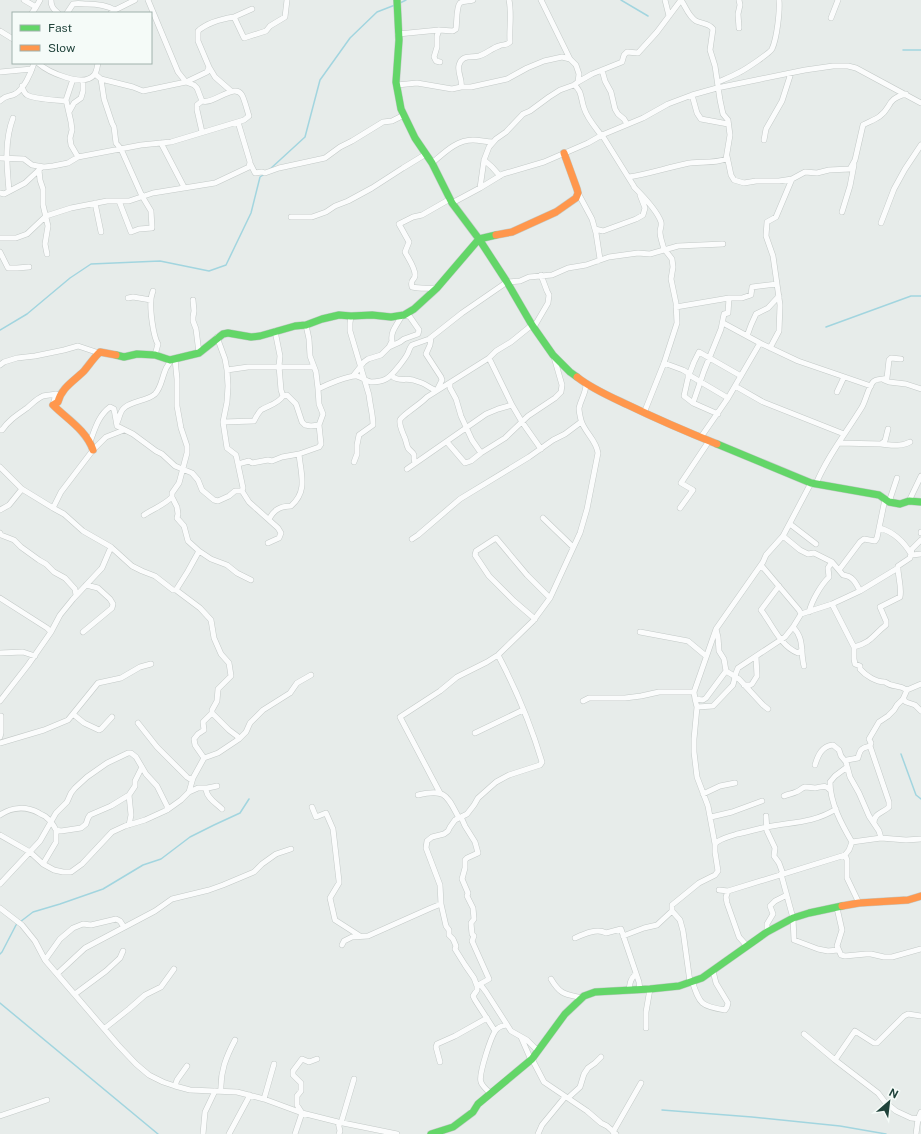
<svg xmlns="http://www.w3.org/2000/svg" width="921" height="1134" viewBox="0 0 921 1134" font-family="'Public Sans',sans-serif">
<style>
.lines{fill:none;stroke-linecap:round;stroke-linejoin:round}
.stream{stroke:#a2d5df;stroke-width:1.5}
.street-casing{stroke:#c3c9c7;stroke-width:6}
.fast-casing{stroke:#c2cac7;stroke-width:8}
.slow-casing{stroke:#c2cac7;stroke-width:8}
.street{stroke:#fbfcfc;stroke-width:5}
.fast{stroke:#63d668;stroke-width:7}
.slow{stroke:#ff974d;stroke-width:7}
</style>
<rect width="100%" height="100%" fill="#e7ecea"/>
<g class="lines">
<path class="stream" d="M621 0 648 16
M400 3 406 0
M903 50H921
M269 170 305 137 320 80 350 38 377 12 395 5
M826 327 911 296H921
M0 330 27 314 70 278 91 264 160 261 209 271 226 265 251 213 260 177 263 175
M901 754 916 795 921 799
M0 954 2 952 16 925 33 912 60 904 103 889 143 865 161 859 190 837 214 825 240 813 249 799
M0 1003 158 1134
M662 1110 752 1117 840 1126 886 1134"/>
<g class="street-casing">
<path id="street" d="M24 0 36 7 40 0
M51 0C51 6 53 9 58 13
M148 0 178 72 186 82 194 85 197 88 202 101
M665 0 669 16
M32 13 36 7
M67 13 73 4C78 3 82 4 87 4 97 4 106 5 115 10
M111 13 115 10 135 0
M234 17 252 9
M831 18 838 0
M739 28 738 14 740 5 739 0
M439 30 437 36V47L434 57 436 61 440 62
M0 31 13 39
M398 34 439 30 453 31 456 29C457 24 456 7 460 3 463 1 469 1 473 0
M38 63C48 72 83 88 94 75 97 72 97 67 98 63
M602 70 605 81 611 92 615 109 618 114 624 119 627 124
M0 72 32 69
M95 74 101 79 133 87 143 91 186 82 207 72 209 67
M73 79 66 100 71 122 72 130 70 138 71 145 78 157
M101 79 104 99 112 123 114 127 116 143 121 149 142 196 151 211 152 228 139 229 131 232 119 201
M578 82 592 74 622 62 624 55 627 52 638 53 657 32 681 0
M718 82C725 79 733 76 740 72 746 69 770 53 772 49 777 38 780 11 779 0
M397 85 417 83 452 89 461 87C463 80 457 73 459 65 462 54 471 58 479 56 486 54 492 48 499 46 503 44 506 46 510 42 509 28 512 14 509 0
M574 85C582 90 581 100 584 108 587 118 595 127 601 135
M22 86C23 90 24 93 27 95 34 99 55 100 64 101L66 100
M461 87H471L507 79 527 68 544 61 562 57 570 59
M231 91 215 77 209 67 198 41V31C208 22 221 19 234 17L244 38 266 31 270 26 285 17 287 0
M692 95 697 113 701 119 728 124
M0 101C6 95 9 97 15 94 24 89 31 73 34 63
M69 112 74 103 81 98 83 91V80
M202 132 197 110V105L202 101
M602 135 635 188
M764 140 766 129 782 101 791 73
M161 143 184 187
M727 156 731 175 734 180 744 183 756 181H779L792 179 805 172 817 173 829 170 850 169 855 160 863 125C868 122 875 120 880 116 892 107 886 99 906 94
M0 158 24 159 32 165 44 167 53 166 68 163 78 157 141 145 171 142 244 120 249 116C247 110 245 101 242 95 234 82 214 105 202 101
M484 160 492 167 500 176
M250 163 255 173 262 172 265 173 279 168 325 158 340 147 352 141 383 122 392 121 404 115
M432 163C444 153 456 140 473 140 480 140 486 142 493 142
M39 170 40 180 43 189V205L48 226 45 244 47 254
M629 177C648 174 666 168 685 164 698 161 713 164 726 159L730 135 728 120 723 114 720 100 715 66 710 50 713 29C709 23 703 24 696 21 688 16 686 7 681 0
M480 188 484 160 489 147 496 139 506 132 523 114 530 111 549 97 560 90 574 85 578 82 579 74 576 65 570 59 541 0
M9 191C7 166 4 142 13 118
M0 193 4 194 25 183 41 168
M578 193 592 219 596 233 600 259 598 261
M95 203 101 232
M452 203 480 188 503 174 544 162 588 143 602 135 643 118 668 104 692 95 717 88 805 70 833 66H848L856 68 921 103
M842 212 850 186 854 165
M291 217H312L326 212 335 206 348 201 372 188 403 168 426 154
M881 223 894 189 905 169 921 145
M595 229 603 231 636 219 643 215 645 208 640 195
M0 238H16L27 234 46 216 71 208 107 201H129L153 193 215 183 249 167 250 162 238 122
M664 250 678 246 723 244
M0 252 8 268H17L29 267
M437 288C428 288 421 289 412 287 410 279 414 281 415 276 416 269 408 258 405 252L409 242 399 224 413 217 422 215 450 199
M153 291C152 294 151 297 151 300 150 310 153 336 158 344L155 355
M128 298 133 297 151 300
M193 300 194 311 193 317V321L196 329 199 353
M676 307 729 298
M351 316 350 323V331L369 395C370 405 373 415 373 425L359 435 357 445V454L354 462
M723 323 760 343
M534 327 548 303 549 295 547 291 541 275
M747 336 751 325 756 314 768 308 779 296
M217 337 225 359 227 370 228 386 227 402 223 422 227 448 236 455 243 488 242 491 249 502 278 528 281 533 279 538 268 543
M389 347 400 342 404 339 418 334 419 330 410 317 405 315
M770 348 779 331 780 305 777 284
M489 358 512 405 522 422 541 449
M175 359 177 379V406L181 428 187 446V453L179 483 172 493V497L177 507 178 514 177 518 184 526 188 541 199 551 211 559 227 565 237 573 251 580
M664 363 683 370 688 373V378L684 396 693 403 718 414
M0 365 4 362 17 358 35 356 64 350 78 346 99 353
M227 370 248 367H314
M391 375C397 382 405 378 413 380 416 381 419 382 422 383 428 385 431 390 437 390L442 380 441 377 426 354 430 345 431 338
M353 376 364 362 368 359 381 355 389 347 392 341C390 331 398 324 402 315
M884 380 889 382 906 384 921 389
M450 383V388L456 399 461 416 472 440 481 453
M735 386 763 402 844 434
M318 389C326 385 349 375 357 376 361 377 366 381 371 382 375 382 382 381 386 379 392 376 405 359 408 353 409 350 410 347 412 345L429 339 462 313 507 282 520 281 529 277 552 275 568 268 586 265 609 257 638 253 650 254 664 250C663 244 660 238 660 232 660 228 662 226 661 222 657 210 643 196 634 187
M837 392 844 377
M283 396 287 395 296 404 302 422 305 425 311 426 319 425
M728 398 689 375 694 362 699 352 741 376
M693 403 704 371 721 329 724 314 728 313 729 298H742L751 295 752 287 777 284 773 256 766 236 767 222 776 217 792 179
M644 413 664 363 677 323 676 303 671 279 673 267 672 259 665 250
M223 422 254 421C256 417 258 413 261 410 269 405 278 404 283 396L281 390 279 366 280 356 275 331
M117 423C119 419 120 412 123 409 131 400 146 402 155 394 161 388 162 378 165 371 166 366 170 365 170 360
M0 430H2C9 420 17 415 27 408 32 404 36 399 43 396 47 395 51 395 56 394L53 405
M701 437 728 398 760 343 798 361 871 386
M90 442C95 429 98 416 110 407L114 409 117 426 133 434 156 451 162 454 175 466 192 473 198 480 202 490 214 500 218 501 229 496 235 491H242
M447 442 465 463 471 461 481 453 505 438 528 416 555 398 561 392 562 385 554 357
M839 443 881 444 885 441 888 429
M881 444C891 445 901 447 910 442
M415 463 414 459V455C413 452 410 451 408 448 406 444 406 439 404 436 402 431 399 425 400 420 401 416 422 403 427 397L489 358 496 351 511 342 532 325
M238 464 249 461 252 463 268 460 272 461 282 457 299 454 319 447 321 444 319 425 323 414 319 404 318 389 316 372 310 356 309 339 306 325
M0 467 22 489
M407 469 486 414 498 409 512 405
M816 484C827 457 846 433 862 407 866 400 868 388 873 382 876 378 883 380 887 378L889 360 891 358 901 359
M909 501 921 476
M889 502 897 478
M53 508 64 514 83 531 111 547 132 566 142 571 155 576 173 590H176L200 608 211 620 214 638 221 654 229 663 231 676 218 689 217 701 212 710V713L203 722 204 730 198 734 194 739 195 745 204 758
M680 508 693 490 681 483 709 441
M0 510 9 505 22 489 53 508 61 492 93 450 106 437 124 430
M144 515C153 509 164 505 172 497
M543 518 573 547
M269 519C274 510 280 506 291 506 308 491 301 475 299 454
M790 524 816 544
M880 528C893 532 904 542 911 554
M921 532V533
M0 533 1 535 14 540 21 547 39 560 46 564 54 572 65 578 75 589 76 595
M783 536 800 550 808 554 814 553 832 562 843 575C853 576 856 583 860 591
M412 539 418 535 460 499 529 457 553 440 565 434 581 422
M912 555 921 554
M761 565 799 610 801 614
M839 570 860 542 864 539 875 541 877 538 885 499
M779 586 761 610C772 624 780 646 798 653L802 650
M176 590 188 571 199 551
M0 598 47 628 51 632
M832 604 854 647V659L855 664 860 666V669C866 676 876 682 885 682 893 688 898 684 907 690
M809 612C812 600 821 585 829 577L828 568 832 562
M535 619 514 601 489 576 475 555 476 551 496 538 527 575 550 598
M793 627C805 639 800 652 804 666
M83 632 112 608 113 604 110 599 98 588 86 585
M640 632 688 641 706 656
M854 647C871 643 873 635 886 625V621L880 607 900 597C902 588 898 577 898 568
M0 653 23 652 35 656
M726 671 739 679 763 705 768 709
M744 685H750L752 684 757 676 756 657
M695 699 703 700 706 698 726 671 724 659 719 651 718 637 716 629
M903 699 906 702 915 705 921 711
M0 701 28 665 51 632 60 615 73 599 102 568 111 547
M583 701 589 698H625L641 696 659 692H694
M697 707 713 706 733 685 736 673 738 668 785 637 793 627 801 614 832 604 860 591 898 568V566L910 558 912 549 921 540
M212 713 229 730 237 736 239 739
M73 714 84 723 99 730 101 729 112 717
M0 716H1V733L0 737
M138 723 157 747 187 777 190 779 193 778
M475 733 523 710
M0 743 44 730 68 720 98 683 121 678 140 667 151 664
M870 746 889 802V807C883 813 874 813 874 823
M846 762 847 760 858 758C860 749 862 748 870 746L871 743 869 739 879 722 888 716 894 710 897 705 903 699 907 690 921 684
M815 765C818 755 822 746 833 745L839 750 841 756 846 762 850 777 859 793 869 816 879 831 881 838
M847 767 835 776 830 782C830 803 842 825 852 842L881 838 906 840 921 839
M208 788 206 790C207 798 216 803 222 809
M189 792 193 778 204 758 218 753 239 739 246 732 250 723 263 710 290 693 297 683 311 675
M440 793 400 717 440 691 457 677 487 662 498 655 533 621 550 598 580 533 587 509 598 453C596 439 584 432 581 420 580 416 579 411 579 408 581 399 586 393 586 384
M703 794 720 786 735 783
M418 795C446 788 447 796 459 818
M784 796C788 794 792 794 796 792 800 791 801 788 805 787 809 787 812 788 815 788 822 787 825 784 830 790
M312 807 316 817 326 813 333 829 339 881V883L330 898 335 920 360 936
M0 815C12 807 26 806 39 813 41 815 45 815 47 818 51 821 54 826 56 830L61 831 81 828 86 824 88 818 90 815 111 806 129 795
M766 816 767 831 775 848 774 856 779 863 783 874
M461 817 465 826 475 842 478 853 467 858 465 860V868L462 879 468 893 467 896 473 908 474 919 471 923 472 934 474 936 472 941 489 979 480 984 486 992 511 1031 527 1040 538 1051
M711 817 732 812 762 801
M129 825 131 815 129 795 135 786V781L142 767
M0 835 30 852 43 864 54 870 63 872H71L82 864 112 832 125 826 145 820 167 810 181 800 189 792 198 788H208L217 786
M715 844 708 806 697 777 694 752V739L697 707 695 699 694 692 716 629 763 562 766 555 783 536 811 483
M845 855 847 860V878L859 903
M43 864 56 842V830
M781 874 793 918 794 940 818 949 828 951 838 950
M0 884 40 841 56 813 67 802 71 793 75 788 87 777 107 763 128 753H131L136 757 146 774 157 786 167 806V810
M719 890 728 891 845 855 849 850 852 842
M728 891 726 897 727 903 739 937 747 946
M441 904 446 926 449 930V935L453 939 456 946 455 949 465 965 474 978 477 986V990L473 996 475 1000 495 1031
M0 908 22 925 35 941 45 960 57 974 118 1045 136 1064 149 1075 163 1082 175 1086 190 1090 237 1092 264 1099 302 1113 338 1122 397 1134
M837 908 842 930 837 946 841 955 845 956 866 954H871L884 957H892L921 949
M767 932V924L773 914 770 906 775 901 787 895
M623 936 644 928 657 925 672 911
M575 938C584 934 597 928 606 933L621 929 639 982 640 990
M342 945 344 941 352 937 368 936 431 908 441 904 440 885 426 848 427 841 432 837 444 834 448 831 450 827 455 820 467 814 474 805 478 798 496 782 509 775 540 765 542 762C531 725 516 689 498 655
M45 960 60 939 73 928 83 924 91 925 116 919 120 921 124 927
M57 974 85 948 155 911 172 899 209 890 223 885 254 872 262 864 276 854 291 849
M551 979C561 996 566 994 583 998
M692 981C700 1004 700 1006 725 1010L727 1007 728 1003 716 983 713 971
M690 982 683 931 680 920 672 911V905L699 883 715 875 718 871 715 852V844C720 838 729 837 737 834 747 832 757 829 767 827 792 822 814 823 836 809
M629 990C630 983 630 979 636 974
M75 994 106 971 120 958 123 951
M105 1028 129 1009 145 995 161 987 174 969
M646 1028V1012L650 989
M804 1034 835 1060 855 1031 874 1043H877L904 1016 908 1014 921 1016
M521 1037 531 1060
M532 1059 544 1082 587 1111 601 1123 607 1126 616 1134
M835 1060 878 1093 885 1102 896 1111 911 1118 921 1119
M440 1062 436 1047 437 1044 455 1036 487 1018
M175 1086 177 1080 187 1066
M221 1091C220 1072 226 1057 235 1040
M491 1094C488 1091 482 1086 481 1082 478 1076 491 1036 496 1030 499 1026 502 1026 507 1025
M568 1098 580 1087 584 1074 588 1068 595 1063 601 1057
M264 1099 274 1064
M0 1116 47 1100
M338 1122 340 1131 339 1134
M341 1123 354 1079
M613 1132 641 1083
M203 1134 205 1112 215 1091
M229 1134 250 1095
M295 1134 302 1113 297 1105V1096L301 1091V1083L293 1075V1071L302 1059 309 1062 317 1059
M538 1134 542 1125 565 1097
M916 1134 918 1119 921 1112"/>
</g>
<g class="fast-casing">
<path id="fast" d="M397 0 399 40 396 82 401 109 415 138 432 163 452 203 479 239 507 282 532 325 553 355 570 372 577 377
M116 355 124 357 137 354 155 355 170 360 199 353 223 334 228 333 251 337 260 336 295 326 306 325 322 319 339 315 351 316 372 315 391 317 404 315 414 309 437 288 479 239 496 235
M717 444 811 483 879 495 889 502 900 504 909 501 921 502
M431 1134 453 1127 473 1112 478 1104 532 1059 565 1014 584 996 595 992 650 989 679 986 702 978 767 932 793 918 809 913 842 906"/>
</g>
<g class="slow-casing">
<path id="slow" d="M496 235 512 232 556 212 576 198 578 193 577 189 564 153
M577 377C592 389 611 397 628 405 657 419 687 432 717 444
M93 450C86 430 67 419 53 405L58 402C61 388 74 381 84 371 89 365 93 359 98 354L100 352 116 355
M842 906 859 903 908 900 921 896"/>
</g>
<use href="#street" class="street"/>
<use href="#fast" class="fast"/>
<use href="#slow" class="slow"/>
</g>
<rect x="12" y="12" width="140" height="52" fill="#f5fbf8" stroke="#a0b1ac"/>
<rect x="20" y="25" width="20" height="6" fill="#63d668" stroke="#a0b1ac"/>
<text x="48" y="32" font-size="12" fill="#20433b">Fast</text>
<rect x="20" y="45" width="20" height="6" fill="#ff974d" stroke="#a0b1ac"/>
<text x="48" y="52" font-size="12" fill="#20433b">Slow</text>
<g transform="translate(889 1102) rotate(28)" stroke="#f5fbf8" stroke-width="3" paint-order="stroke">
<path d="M0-3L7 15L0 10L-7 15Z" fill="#20433b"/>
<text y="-6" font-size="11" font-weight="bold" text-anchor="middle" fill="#20433b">N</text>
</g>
</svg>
